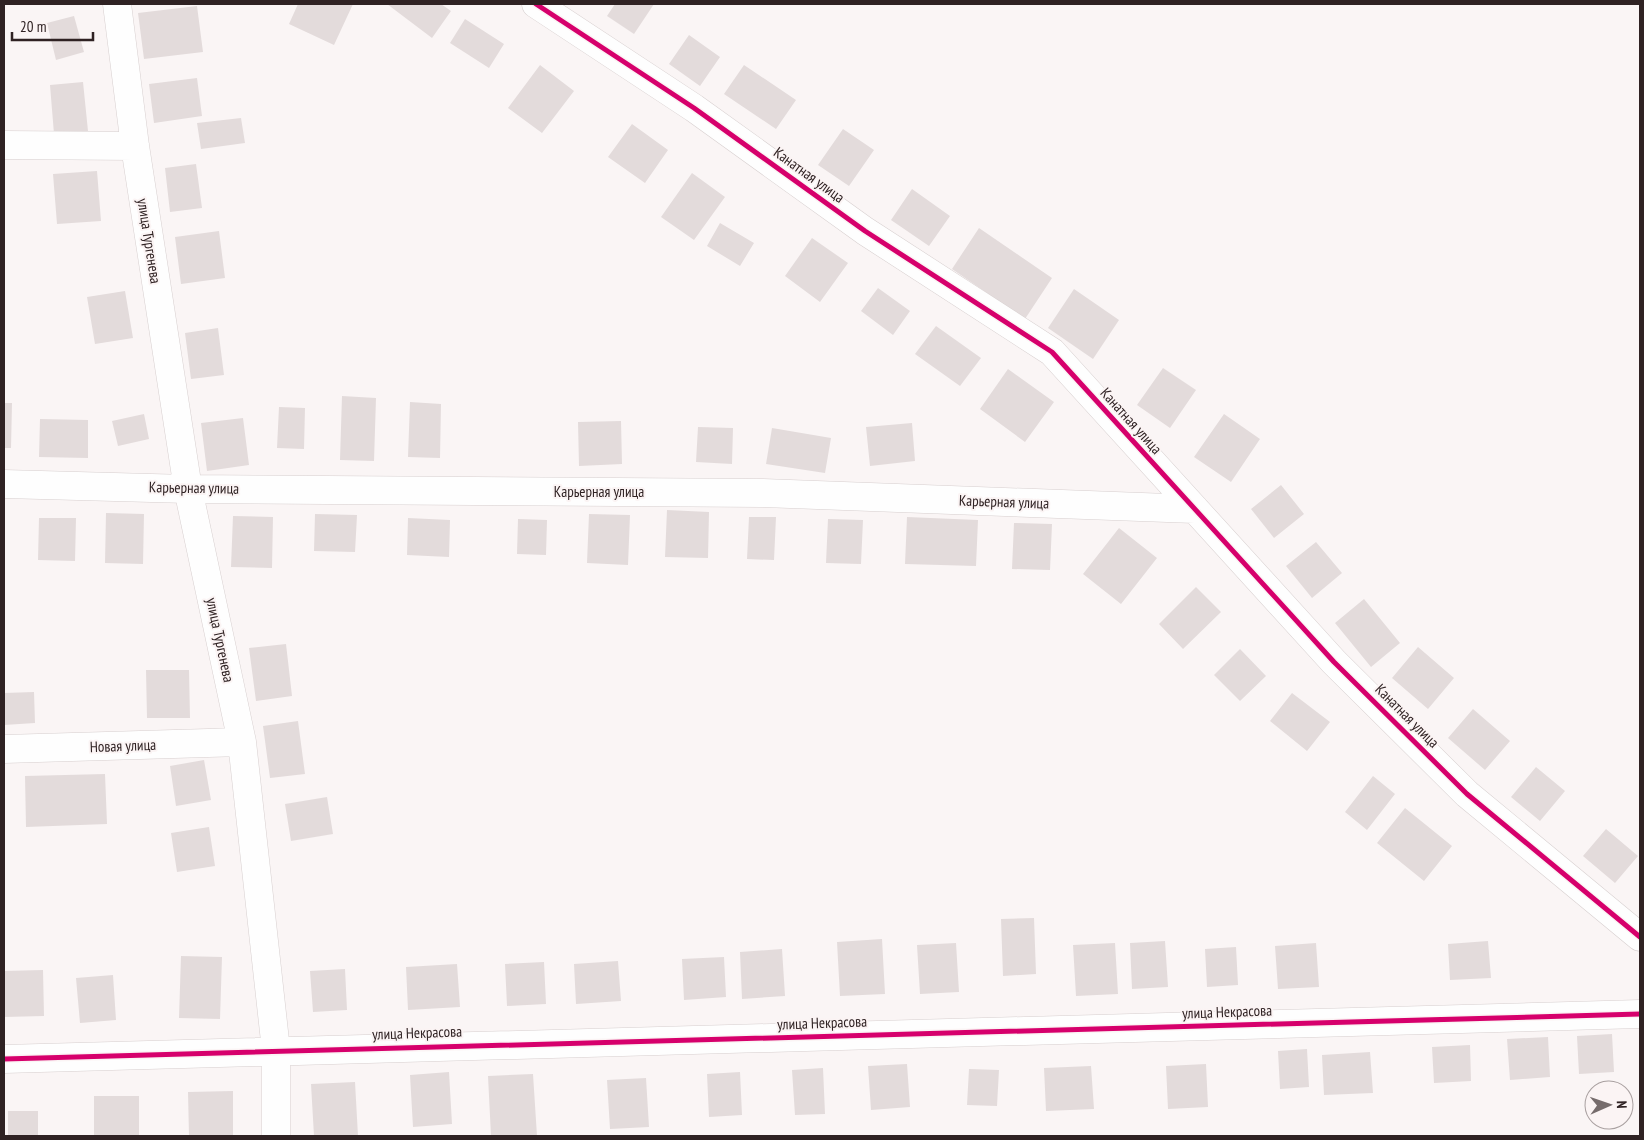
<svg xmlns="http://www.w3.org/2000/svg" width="1644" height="1140" viewBox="0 0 1644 1140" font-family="'PT Sans Narrow',sans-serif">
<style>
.building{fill:#e3dbdb}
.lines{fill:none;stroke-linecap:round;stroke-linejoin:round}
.minor-casing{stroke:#d7cfcf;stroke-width:29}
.minor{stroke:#fefefe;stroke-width:28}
.cycleway-casing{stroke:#fbf4f4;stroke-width:8}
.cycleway{stroke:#d6006c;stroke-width:5}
.labels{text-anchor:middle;stroke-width:4;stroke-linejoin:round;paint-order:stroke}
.street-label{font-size:15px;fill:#2f2223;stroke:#fbf4f4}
</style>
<rect width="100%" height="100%" fill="#faf5f5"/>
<path class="building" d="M298 4H353L334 45 289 24Z
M387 4H441L451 11 432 38Z
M615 4H654L634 34 607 16Z
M197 6 203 52 144 59 138 13Z
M74 16 84 52 56 60 47 23Z
M465 19 504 44 489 68 450 43Z
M689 35 720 57 700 86 669 64Z
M540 65 574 91 542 133 508 108Z
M744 65 796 100 776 129 724 94Z
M197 78 202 116 154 123 149 84Z
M83 82 88 131 54 134 50 85Z
M241 118 245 143 201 149 197 123Z
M632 124 668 150 645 183 608 157Z
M843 129 874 150 849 186 818 165Z
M196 164 202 208 170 212 165 168Z
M97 171 101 221 57 224 53 174Z
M692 173 725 197 694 240 661 217Z
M912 189 950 216 929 246 891 220Z
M720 223 754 243 740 266 707 246Z
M979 228 1052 278 1025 319 952 269Z
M219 231 225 278 181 284 175 237Z
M812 238 848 263 820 302 785 276Z
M878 288 910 311 893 335 861 311Z
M1074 289 1119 320 1093 359 1048 328Z
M125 291 133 338 95 344 87 297Z
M936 326 981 358 960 386 915 354Z
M218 328 224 375 191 379 185 333Z
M1163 368 1196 390 1170 428 1137 405Z
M1008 369 1054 402 1025 442 980 409Z
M342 396 376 398 374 461 340 460Z
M410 402 441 404 440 458 408 457Z
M4 403H12L11 448H4Z
M279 407 305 408 304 449 277 448Z
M144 414 149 439 118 446 112 421Z
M1224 414 1260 439 1231 482 1194 457Z
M243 418 249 465 207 471 201 423Z
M40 419 88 420V458L39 457Z
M621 421 622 464 579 466 578 422Z
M912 423 915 461 870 466 866 427Z
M698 427 733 428 732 464 696 462Z
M772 428 831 438 825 473 766 464Z
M1281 485 1304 514 1274 538 1251 509Z
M667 510 709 512 708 558 665 557Z
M106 513 144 514 143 564 105 563Z
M315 514 357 515 355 552 314 551Z
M589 514 630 515 628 565 587 563Z
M233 516 273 517 272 568 231 567Z
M749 517H776L774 560 747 559Z
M907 517 978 520 976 566 905 564Z
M39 518H76L75 561 38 560Z
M408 518 450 520 449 557 407 555Z
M518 519 547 520 546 555 517 554Z
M828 519 863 520 861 564 826 563Z
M1014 523 1052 524 1050 570 1012 569Z
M1119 528 1157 558 1121 604 1083 574Z
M1316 542 1342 573 1312 598 1286 566Z
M1196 587 1221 612 1183 649 1159 624Z
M1364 599 1400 643 1371 667 1335 623Z
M286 644 292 696 256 701 249 648Z
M1418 647 1454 678 1428 709 1392 678Z
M1240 649 1266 676 1240 701 1214 675Z
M146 670H189L190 718H147Z
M34 692 35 723 4 725V693Z
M1292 693 1330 722 1307 751 1270 721Z
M1473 709 1510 741 1485 770 1448 738Z
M298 721 305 774 270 778 263 726Z
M204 760 211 800 176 806 170 766Z
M1536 767 1565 791 1540 821 1511 797Z
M105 774 107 824 26 827 25 776Z
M1373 776 1395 794 1367 830 1345 812Z
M327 797 333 834 291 841 285 804Z
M1405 808 1452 846 1424 881 1377 843Z
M209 827 215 866 177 872 171 833Z
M1606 829 1638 856 1615 883 1583 856Z
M1034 918 1036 974 1003 976 1001 919Z
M882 939 885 994 840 996 837 942Z
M1165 941 1168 987 1132 989 1130 943Z
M1488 941 1491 978 1450 980 1448 944Z
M956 943 959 992 920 994 917 945Z
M1115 943 1118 994 1076 996 1073 945Z
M1316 943 1319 987 1278 989 1275 946Z
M1236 947 1238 985 1207 987 1205 949Z
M782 949 785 996 742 999 740 952Z
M181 956 222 957 220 1019 179 1018Z
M724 957 726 997 684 1000 682 959Z
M618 961 621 1001 576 1004 574 964Z
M544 962 546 1004 507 1006 505 964Z
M457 964 460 1007 408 1010 406 967Z
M345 969 347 1010 313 1012 310 971Z
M43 970 44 1016 4 1017V971Z
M113 975 116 1020 80 1023 76 978Z
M1612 1034 1614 1072 1579 1074 1577 1036Z
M1548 1037 1550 1077 1510 1080 1507 1039Z
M1470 1045 1471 1081 1434 1083 1432 1047Z
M1307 1049 1309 1087 1280 1089 1278 1051Z
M1370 1052 1373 1093 1324 1095 1322 1055Z
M907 1064 910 1107 871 1110 868 1066Z
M1206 1064 1208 1107 1168 1109 1166 1066Z
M1091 1066 1094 1109 1046 1111 1044 1068Z
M823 1068 825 1114 795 1115 792 1070Z
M969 1069 999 1070 997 1106 967 1105Z
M449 1072 452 1124 413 1127 410 1075Z
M740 1072 742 1115 709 1117 707 1074Z
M533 1074 537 1136H491L488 1076Z
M646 1078 649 1127 610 1129 607 1080Z
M355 1082 358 1136H314L311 1084Z
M233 1091V1136H189L188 1092Z
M94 1096H139V1136H94Z
M8 1111H38V1136H8Z"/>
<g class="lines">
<g class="minor-casing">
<path id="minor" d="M117 4 135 146 188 489 242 742 276 1050V1136
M536 4 694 108 865 231 1052 352 1334 662 1467 794 1640 937
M4 145 135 146
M4 484 188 489 763 493 1195 509
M4 749 242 742
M4 1059 1640 1014"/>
</g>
<use href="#minor" class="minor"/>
<g class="cycleway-casing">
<path id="cycleway" d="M536 4 694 108 865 231 1052 352 1334 662 1467 794 1640 937
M4 1059 1640 1014"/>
</g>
<use href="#cycleway" class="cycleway"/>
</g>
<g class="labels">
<g class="street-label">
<text transform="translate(809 175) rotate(36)" y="5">Канатная улица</text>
<text transform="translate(149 241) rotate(81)" y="5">улица Тургенева</text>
<text transform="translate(1131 421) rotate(48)" y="5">Канатная улица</text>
<text transform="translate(194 488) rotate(1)" y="5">Карьерная улица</text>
<text x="599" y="497">Карьерная улица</text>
<text transform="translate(1004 502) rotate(2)" y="5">Карьерная улица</text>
<text transform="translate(220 640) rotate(78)" y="5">улица Тургенева</text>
<text transform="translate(1407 716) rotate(45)" y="5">Канатная улица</text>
<text transform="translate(123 746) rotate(-2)" y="5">Новая улица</text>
<text transform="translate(1227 1012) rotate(-2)" y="5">улица Некрасова</text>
<text transform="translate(822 1023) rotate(-2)" y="5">улица Некрасова</text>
<text transform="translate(417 1033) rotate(-2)" y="5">улица Некрасова</text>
</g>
</g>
<rect width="1644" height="1140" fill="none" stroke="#2f2223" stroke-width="10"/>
<g transform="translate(1609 1105) rotate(88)"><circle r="24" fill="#fbf4f4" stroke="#a9a0a0"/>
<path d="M0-4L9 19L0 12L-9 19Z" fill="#766c6c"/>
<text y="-8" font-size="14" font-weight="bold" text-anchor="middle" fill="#2f2223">N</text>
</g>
<path d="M12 32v8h81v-8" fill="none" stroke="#2f2223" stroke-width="2.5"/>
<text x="20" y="32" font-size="15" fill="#2f2223" stroke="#fbf4f4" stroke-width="4" paint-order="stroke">20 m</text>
</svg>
